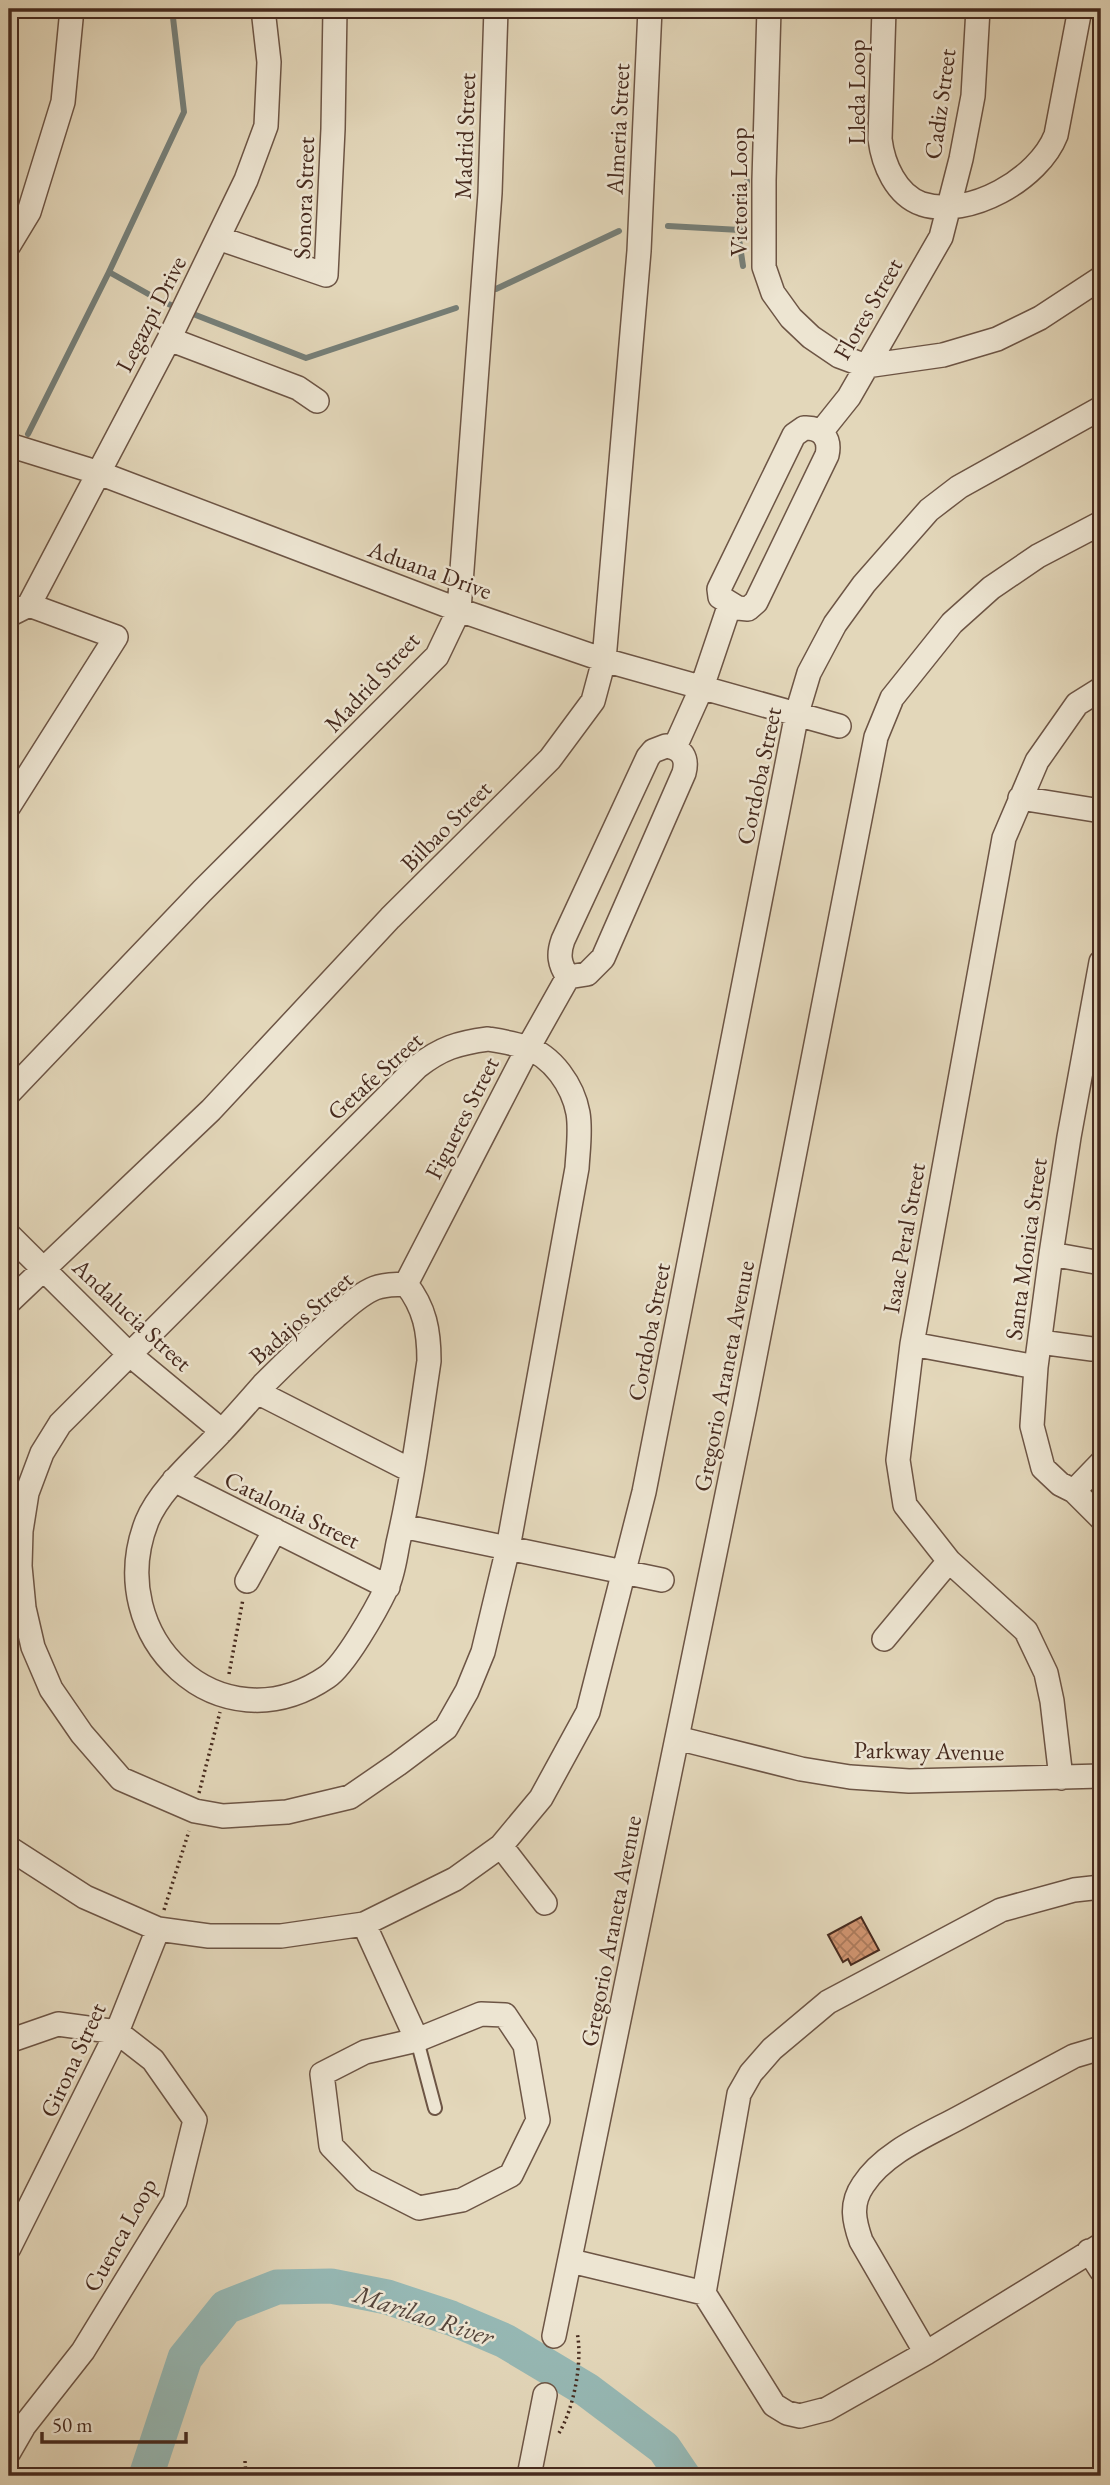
<svg xmlns="http://www.w3.org/2000/svg" width="1110" height="2485" viewBox="0 0 1110 2485" font-family="'EB Garamond',serif">
<style>
.lines{fill:none;stroke-linecap:round;stroke-linejoin:round}
.stream{stroke:#767f78;stroke-width:6}
.river{stroke:#96b8b4;stroke-width:35}
.building{fill:url(#building-cross-hatch);stroke:#462a1e;stroke-width:2}
.service-casing{stroke:#6d5545;stroke-width:16}
.minor-casing{stroke:#6d5545;stroke-width:26}
.path{stroke:#462a1e;stroke-width:3.5;stroke-dasharray:2 3.5;stroke-linecap:butt}
.service{stroke:#ede5d2;stroke-width:12}
.minor{stroke:#ede5d2;stroke-width:23}
.labels{text-anchor:middle;stroke-width:5;stroke-linejoin:round;paint-order:stroke}
.street-label{font-size:24px;fill:#462a1e;stroke:#ede5d2}
.water-label{font-size:26px;font-style:italic;fill:#56463c;stroke:#ede5d2}
</style>
<defs>
<pattern id="building-cross-hatch" width="8" height="8" patternUnits="userSpaceOnUse" patternTransform="scale(1.75)"><rect width="8" height="8" fill="#d29672"/><path d="M0 0l8 8M0 8l8-8" fill="none" stroke="#ac7b5d"/></pattern>
</defs>
<rect width="100%" height="100%" fill="#e3d7ba"/>
<filter id="stains"><feTurbulence type="fractalNoise" baseFrequency=".00286" numOctaves="4"/><feColorMatrix values="0 0 0 0 .2 0 0 0 0 .09 0 0 0 0 .02 0 0 0 .5 -.17"/></filter>
<radialGradient id="worn" r=".72"><stop offset=".6" stop-color="#630" stop-opacity="0"/><stop offset="1" stop-color="#630" stop-opacity=".3"/></radialGradient>
<g class="lines">
<path class="stream" d="M668 226 740 230
M743 266 739 239 747 181
M109 272 159 300 178 308
M496 289 619 231
M188 312 306 358 456 308
M28 434 109 272 184 112 172 9"/>
<path class="river" d="M146 2476 185 2358 226 2307 277 2287 331 2286 387 2297 451 2318 505 2341 587 2390 664 2448 683 2476"/>
</g>
<path class="building" d="M861 1917 879 1950 851 1965 848 1959 843 1962 828 1935Z"/>
<g class="lines">
<g class="service-casing">
<path id="service" d="M417 2040 435 2108"/>
</g>
<g class="minor-casing">
<path id="minor" d="M769 9 764 180V267L773 293 791 318 811 337 839 356 866 366 943 355 997 339 1040 318 1101 278
M884 9 880 139C883 164 896 195 922 204 969 219 1039 179 1056 135L1080 9
M218 238 326 275 333 129 335 9
M9 245 29 212 63 102 72 9
M169 339 298 388 317 401
M804 428C821 427 831 438 827 455L756 602 748 609 738 608 720 597 719 589 794 435Z
M821 432 849 397 941 237 961 159 973 96 978 9
M9 445 99 473 459 610 604 660 839 726
M9 615 29 605 169 339 246 180 266 126 269 62 263 9
M666 746C682 748 688 758 684 773L603 958 587 974 568 977C559 964 558 954 563 940L648 757 653 751Z
M675 747 702 687 730 604
M1020 798 1101 811
M9 806 116 637 29 605
M1101 962 1069 1137 1051 1254 1036 1367 1032 1426 1043 1468 1060 1484 1074 1491 1101 1518
M488 1039C500 1041 513 1043 525 1047 553 1056 573 1086 578 1113 581 1131 578 1150 577 1168L508 1548 483 1652 467 1691 446 1728 398 1764 350 1797 287 1812 223 1816 195 1811 121 1779 82 1734 51 1689 33 1647 24 1608 20 1566 21 1531 27 1493 42 1453 60 1424 417 1067C441 1048 458 1043 488 1039Z
M9 1093 202 891 437 656 459 610 490 193 496 9
M9 1235 129 1354 222 1431
M1051 1254 1101 1263
M406 1284C425 1308 429 1331 429 1361 420 1421 412 1483 398 1543 395 1558 393 1576 386 1589 376 1610 345 1665 327 1677 220 1750 101 1637 147 1521 160 1489 197 1458 221 1432 235 1417 249 1401 263 1385 287 1361 311 1338 336 1316 348 1306 360 1294 375 1288 385 1284 396 1285 406 1284Z
M406 1284 528 1048 568 977
M9 1302 211 1110 390 918 550 759 593 701 604 660 639 251 650 9
M1040 1342 1092 1349
M912 1344 1036 1367
M257 1392 412 1471
M174 1480 388 1587
M1074 1491 1101 1463
M402 1526 662 1580
M247 1581 275 1530
M884 1639 949 1561
M677 1738 801 1769 850 1777 909 1781 1101 1776
M1061 1778 1052 1701 1046 1673 1026 1631 949 1561 905 1505 898 1460 912 1344 1004 838 1037 761 1077 704 1101 689
M501 1846 545 1903
M9 1848 85 1897 158 1929 209 1936H281L364 1924 455 1879 501 1846 541 1798 588 1712 644 1492 797 713 809 673 835 624 864 584 929 510 959 487 1101 408
M1101 1887 1074 1890 1001 1910 828 2002 772 2049 751 2073 739 2094 704 2293 774 2405 787 2413 800 2416 827 2409 926 2353 1101 2245
M364 1924 417 2040
M481 2014 505 2015 525 2045 538 2120 511 2175 462 2200 419 2208 364 2180 331 2146 322 2074 365 2052 417 2040Z
M9 2041 58 2024 117 2032 153 2060 195 2120 175 2201 83 2351 24 2426 9 2452
M9 2248 117 2032 158 1929
M1089 2251 1101 2270
M571 2261 704 2293
M554 2336 745 1407 876 737 892 698 952 623 991 588 1038 556 1101 523
M926 2353 861 2241C854 2221 850 2204 863 2185 885 2151 930 2134 964 2115 1001 2095 1037 2076 1074 2056L1101 2048
M529 2476 545 2395"/>
</g>
<path class="path" d="M229 1674 243 1599
M199 1793 220 1712
M164 1910 189 1831
M559 2433C574 2408 583 2361 577 2332
M245 2461 246 2476"/>
<use href="#service" class="service"/>
<use href="#minor" class="minor"/>
</g>
<g class="labels">
<g class="street-label">
<text transform="translate(857 92) rotate(-90)" y="8">Lleda Loop</text>
<text transform="translate(940 104) rotate(-82)" y="8">Cadiz Street</text>
<text transform="translate(618 129) rotate(-87)" y="8">Almeria Street</text>
<text transform="translate(465 136) rotate(-88)" y="8">Madrid Street</text>
<text transform="translate(739 192) rotate(-90)" y="8">Victoria Loop</text>
<text transform="translate(304 198) rotate(-88)" y="8">Sonora Street</text>
<text transform="translate(868 309) rotate(-60)" y="8">Flores Street</text>
<text transform="translate(151 314) rotate(-63)" y="8">Legazpi Drive</text>
<text transform="translate(430 570) rotate(20)" y="8">Aduana Drive</text>
<text transform="translate(372 682) rotate(-47)" y="8">Madrid Street</text>
<text transform="translate(759 776) rotate(-78)" y="8">Cordoba Street</text>
<text transform="translate(446 826) rotate(-45)" y="8">Bilbao Street</text>
<text transform="translate(375 1076) rotate(-42)" y="8">Getafe Street</text>
<text transform="translate(462 1118) rotate(-63)" y="8">Figueres Street</text>
<text transform="translate(904 1238) rotate(-80)" y="8">Isaac Peral Street</text>
<text transform="translate(1026 1249) rotate(-82)" y="8">Santa Monica Street</text>
<text transform="translate(132 1315) rotate(43)" y="8">Andalucia Street</text>
<text transform="translate(301 1318) rotate(-41)" y="8">Badajos Street</text>
<text transform="translate(649 1332) rotate(-79)" y="8">Cordoba Street</text>
<text transform="translate(724 1376) rotate(-79)" y="8">Gregorio Araneta Avenue</text>
<text transform="translate(292 1510) rotate(26)" y="8">Catalonia Street</text>
<text transform="translate(929 1751) rotate(1)" y="8">Parkway Avenue</text>
<text transform="translate(611 1931) rotate(-79)" y="8">Gregorio Araneta Avenue</text>
<text transform="translate(73 2060) rotate(-65)" y="8">Girona Street</text>
<text transform="translate(120 2235) rotate(-61)" y="8">Cuenca Loop</text>
</g>
<g class="water-label">
<text transform="translate(424 2315) rotate(18)" y="9">Marilao River</text>
</g>
</g>
<rect width="1110" height="2485" fill="none" stroke="#e3d7ba" stroke-width="35"/>
<rect x="10" y="10" width="1089" height="2464" fill="none" stroke="#462a1e" stroke-width="3.5"/>
<rect x="18" y="18" width="1075" height="2450" fill="none" stroke="#462a1e" stroke-width="2"/>
<path d="M42 2432v10h144v-10" fill="none" stroke="#462a1e" stroke-width="3.5"/>
<text x="52" y="2432" font-size="21" fill="#462a1e" stroke="#ede5d2" stroke-width="5" paint-order="stroke">50 m</text>
<rect width="100%" height="100%" filter="url(#stains)"/>
<rect width="100%" height="100%" fill="url(#worn)"/>
</svg>
